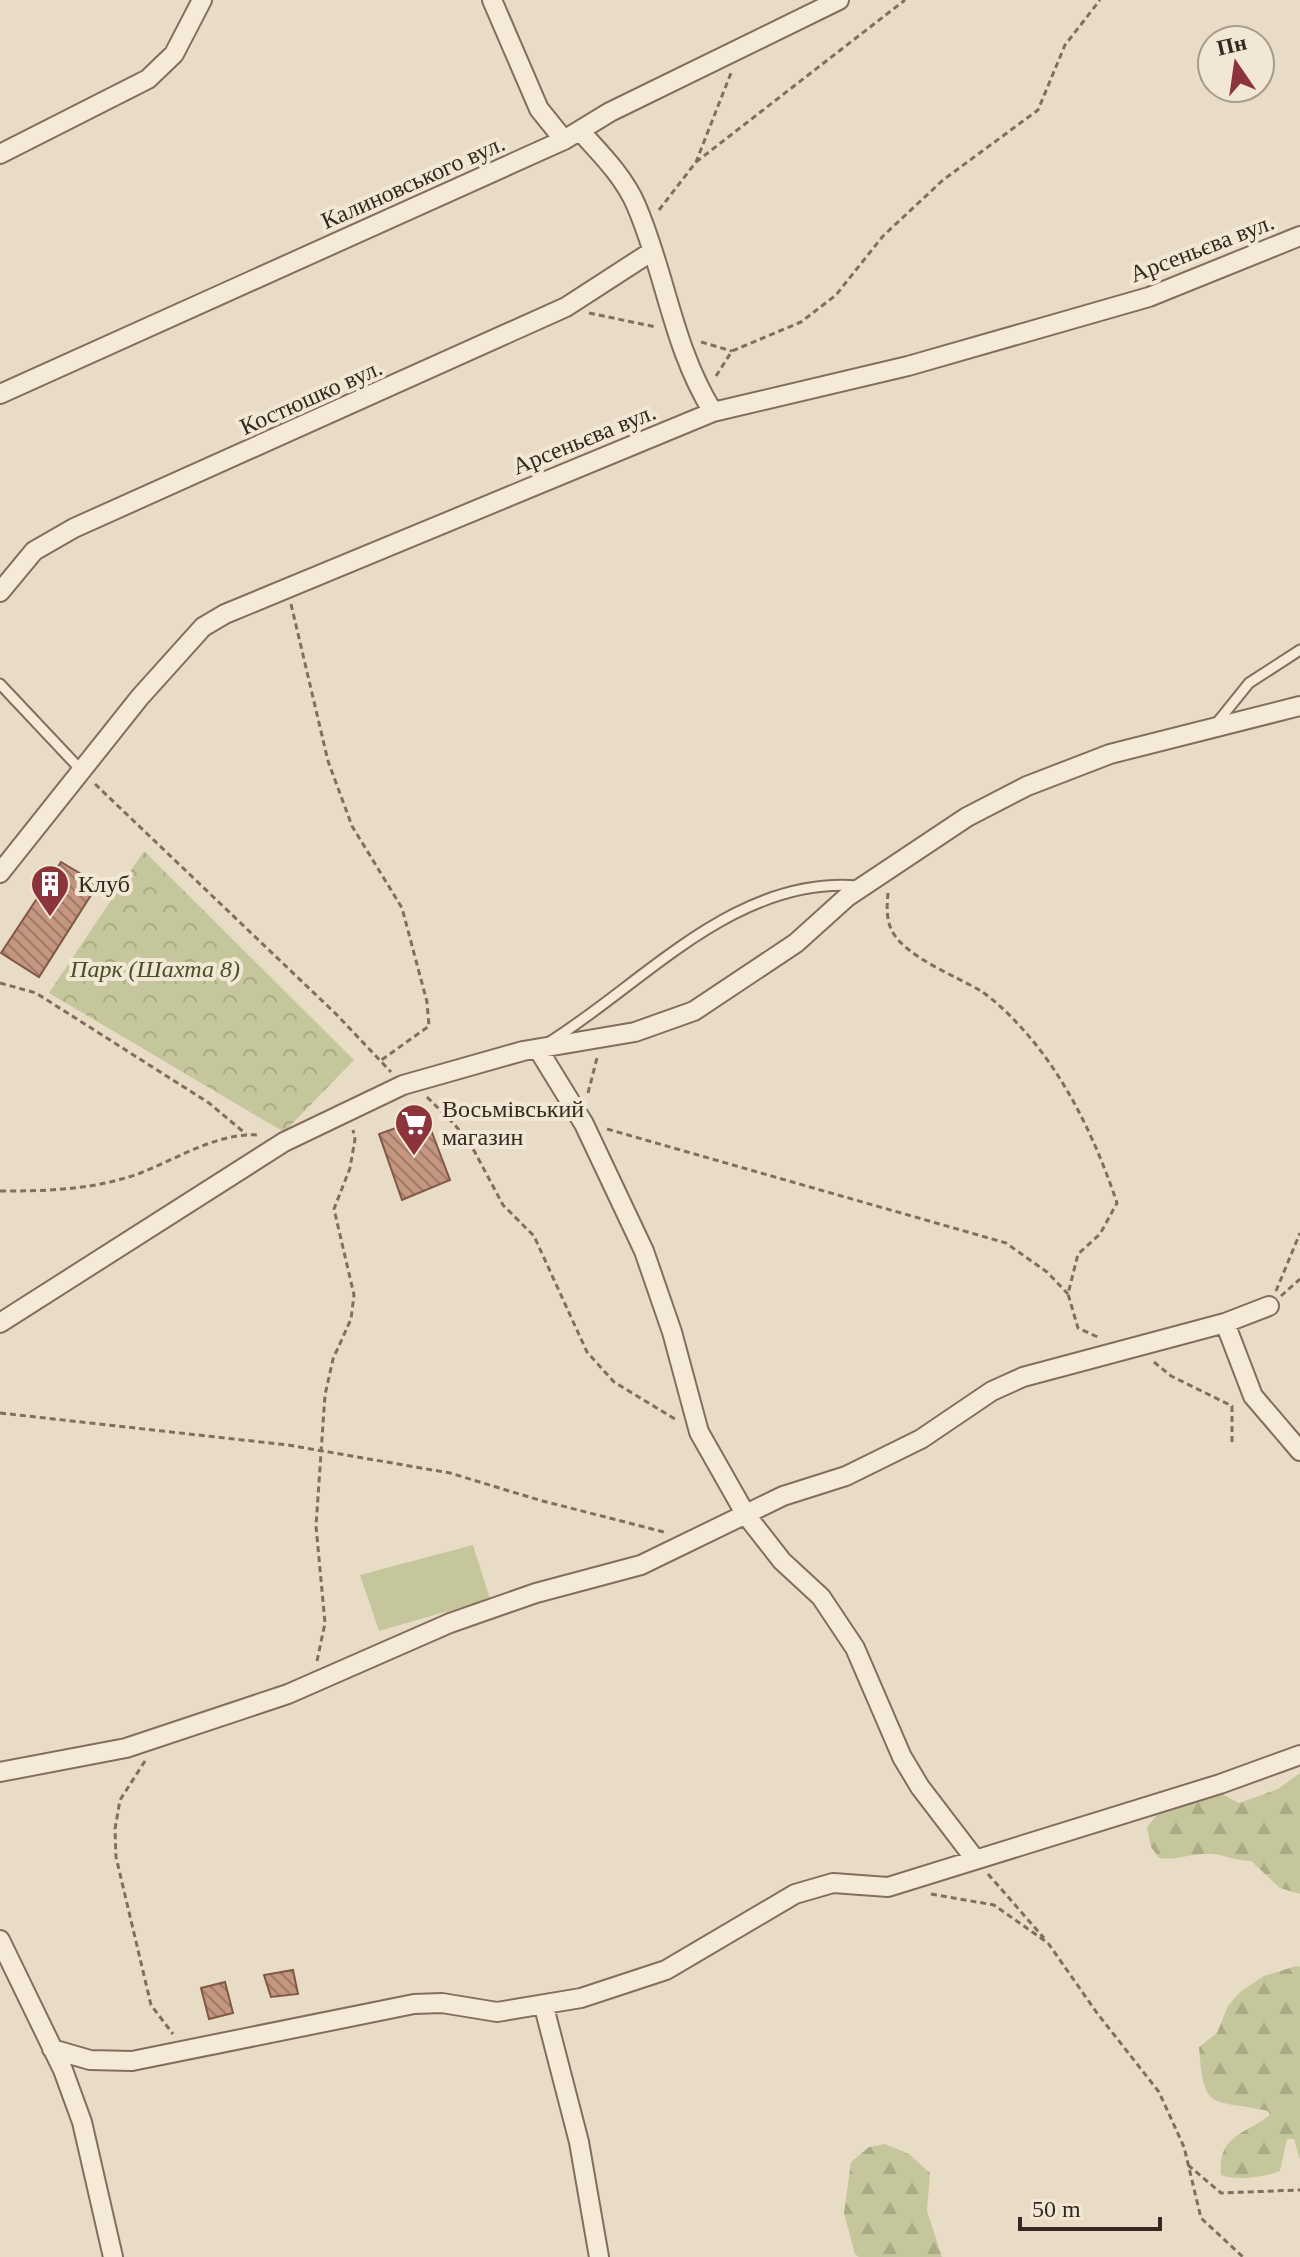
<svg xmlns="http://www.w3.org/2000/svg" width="1300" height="2257" viewBox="0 0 1300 2257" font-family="'Times New Roman',serif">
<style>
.forest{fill:url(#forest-firs)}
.park{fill:url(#park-crowns)}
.garden{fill:#c5c69b}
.building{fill:url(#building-back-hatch);stroke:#7f5846;stroke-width:2}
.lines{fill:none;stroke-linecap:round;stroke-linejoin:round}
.lane-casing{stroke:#836e5d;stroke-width:13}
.street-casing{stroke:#836e5d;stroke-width:22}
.path{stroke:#836e5d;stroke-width:3;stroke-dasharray:6 4;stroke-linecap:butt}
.lane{stroke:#f5ead8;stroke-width:9}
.street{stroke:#f5ead8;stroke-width:18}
.labels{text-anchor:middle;stroke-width:8;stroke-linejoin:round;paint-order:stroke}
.street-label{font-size:24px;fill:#342820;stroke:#f2e7d4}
.poi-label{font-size:24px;fill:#342820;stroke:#f2e7d4;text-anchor:start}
.park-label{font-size:24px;font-style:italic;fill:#484f28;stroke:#f2e7d4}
</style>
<defs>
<pattern id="forest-firs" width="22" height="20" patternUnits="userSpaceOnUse" patternTransform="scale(2)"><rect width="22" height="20" fill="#c5c69b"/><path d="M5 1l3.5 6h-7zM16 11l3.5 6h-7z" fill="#aaaa85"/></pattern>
<pattern id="park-crowns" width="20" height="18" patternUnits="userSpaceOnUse" patternTransform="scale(2)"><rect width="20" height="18" fill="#c5c69b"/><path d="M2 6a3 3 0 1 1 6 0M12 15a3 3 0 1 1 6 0" fill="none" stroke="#aaaa85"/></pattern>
<pattern id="building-back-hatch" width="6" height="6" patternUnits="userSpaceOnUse" patternTransform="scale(2)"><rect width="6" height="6" fill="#c4967f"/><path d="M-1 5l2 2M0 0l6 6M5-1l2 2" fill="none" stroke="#a07a68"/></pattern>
</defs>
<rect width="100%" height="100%" fill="#e9dcc6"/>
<path class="forest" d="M1300 1773V1894L1280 1888 1251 1861C1236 1861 1226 1855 1212 1854 1193 1852 1178 1861 1159 1858L1151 1847 1147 1827 1158 1814 1187 1805C1185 1783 1194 1779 1213 1777L1224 1795 1239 1803 1278 1789Z
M1296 1966 1300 1967V2160L1294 2139H1287L1280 2171C1265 2177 1236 2181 1221 2175 1217 2135 1246 2134 1270 2115L1268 2111C1211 2098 1204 2114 1199 2047L1217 2033 1228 2006 1240 1992 1264 1976Z
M885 2144 909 2154 930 2173 927 2211 942 2257H859L855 2254 844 2213 851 2162 869 2147Z"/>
<path class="park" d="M144 851 354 1060 284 1132 49 993Z"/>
<path class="garden" d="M473 1545 490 1599 379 1631 360 1575Z"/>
<path class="building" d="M61 862 98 884 39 977 1 953Z
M426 1117 450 1180 402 1200 379 1134Z
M293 1970 298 1994 271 1997 264 1975Z
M225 1982 233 2013 209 2019 201 1988Z"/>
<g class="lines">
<g class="lane-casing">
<path id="lane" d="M0 684 81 770
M1216 724 1249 683 1300 650
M551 1041C646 981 736 876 858 886"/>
</g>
<g class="street-casing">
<path id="street" d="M492 0 539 109 564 140
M581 132C601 154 624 177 636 205 666 274 672 346 713 412
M0 154 148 79 174 54 202 0
M0 394 564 140 610 112 839 0
M0 592 34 551 74 528 566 307 651 252
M0 873 140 697 203 627 225 614 713 412 908 366 1149 297 1300 236
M538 1049 584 1124 644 1251 672 1332 699 1432 746 1515 782 1561 821 1597 855 1648 902 1757 920 1787 975 1859
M0 1323 284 1142 403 1085 523 1051 635 1032 694 1011 796 943 847 897 967 817 1027 786 1110 754 1300 706
M1225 1323 1253 1396 1300 1451
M0 1772 126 1748 288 1694 450 1623 536 1593 641 1565 783 1496 846 1476 921 1439 992 1391 1023 1377 1225 1323 1269 1306
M0 1940 63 2070 82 2122 113 2257
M544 2007 579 2142 599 2257
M52 2049 90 2060 132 2061 414 2004 442 2003 497 2012 581 1998 666 1970 795 1894 833 1883 888 1887 1220 1784 1300 1755"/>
</g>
<path class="path" d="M696 162 905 0
M659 210 696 162 731 73
M589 313 656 327
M701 342 732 351
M716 376 732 351 801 322 836 295 883 236 943 180 1038 110 1065 45 1100 0
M291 604 328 761 352 826 402 908 427 1002 429 1026 380 1061
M95 784 336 1014 391 1072
M888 893C887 905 886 917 891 929 903 956 956 976 981 991 993 999 1007 1012 1017 1023 1064 1072 1096 1140 1117 1203L1100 1234 1078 1254 1068 1294 1078 1328 1100 1338
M0 983 36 993 209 1103 246 1134
M588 1093 597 1058
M427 1097 455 1125 471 1145 503 1205 534 1236 587 1352 614 1382 675 1419
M607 1129 1006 1243 1047 1272 1068 1294
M0 1191C47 1191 90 1190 135 1175 174 1161 216 1132 259 1135
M1276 1291 1300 1233
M1281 1296 1300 1279
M1154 1362 1171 1376 1232 1406V1443
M0 1413 288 1445 450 1473 539 1500 664 1532
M317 1661 325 1623 316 1526 325 1395 333 1359 351 1319 354 1295 334 1209 350 1168 355 1139 353 1130
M145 1761 120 1800 115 1829 116 1857 151 2005 173 2034
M988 1874 1044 1938
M931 1894 994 1905 1048 1943 1097 2013 1159 2092 1184 2147 1201 2218 1243 2257
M1188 2165 1221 2193 1300 2190"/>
<use href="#lane" class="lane"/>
<use href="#street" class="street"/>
</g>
<defs>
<g id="building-pin" transform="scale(2)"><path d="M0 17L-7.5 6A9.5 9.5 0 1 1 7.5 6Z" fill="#8b343b" stroke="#f2e7d4"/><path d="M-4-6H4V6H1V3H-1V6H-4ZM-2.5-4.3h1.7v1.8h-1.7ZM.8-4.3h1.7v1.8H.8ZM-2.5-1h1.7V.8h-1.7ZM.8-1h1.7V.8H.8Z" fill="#fff"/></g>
<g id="supermarket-pin" transform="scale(2)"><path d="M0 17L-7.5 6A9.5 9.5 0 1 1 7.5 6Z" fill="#8b343b" stroke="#f2e7d4"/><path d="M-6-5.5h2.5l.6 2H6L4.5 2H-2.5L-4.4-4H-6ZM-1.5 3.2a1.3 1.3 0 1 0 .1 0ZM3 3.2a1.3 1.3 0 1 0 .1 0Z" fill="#fff"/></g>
</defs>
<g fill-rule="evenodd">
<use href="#building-pin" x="50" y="884"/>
<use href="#supermarket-pin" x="414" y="1123"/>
</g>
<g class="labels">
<g class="street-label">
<text transform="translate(413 182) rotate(-24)" y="8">Калиновського вул.</text>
<text transform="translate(1202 248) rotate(-21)" y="8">Арсеньєва вул.</text>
<text transform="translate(311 397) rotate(-24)" y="8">Костюшко вул.</text>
<text transform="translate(584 439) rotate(-22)" y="8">Арсеньєва вул.</text>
</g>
<g class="poi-label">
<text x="78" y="892">Клуб</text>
<text x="442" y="1117">Восьмівський<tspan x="442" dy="28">магазин</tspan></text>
</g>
<g class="park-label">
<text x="155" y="977">Парк (Шахта 8)</text>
</g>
</g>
<g transform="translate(1236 64) rotate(347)"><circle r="38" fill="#f2e7d4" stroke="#a69b8c" stroke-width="2"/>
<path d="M0-6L14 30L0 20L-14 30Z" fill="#8b343b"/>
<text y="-12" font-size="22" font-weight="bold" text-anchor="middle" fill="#342820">Пн</text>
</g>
<path d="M1020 2217v12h140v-12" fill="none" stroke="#342820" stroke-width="4"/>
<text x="1032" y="2217" font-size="24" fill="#342820" stroke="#f2e7d4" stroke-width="6" paint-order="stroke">50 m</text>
</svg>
